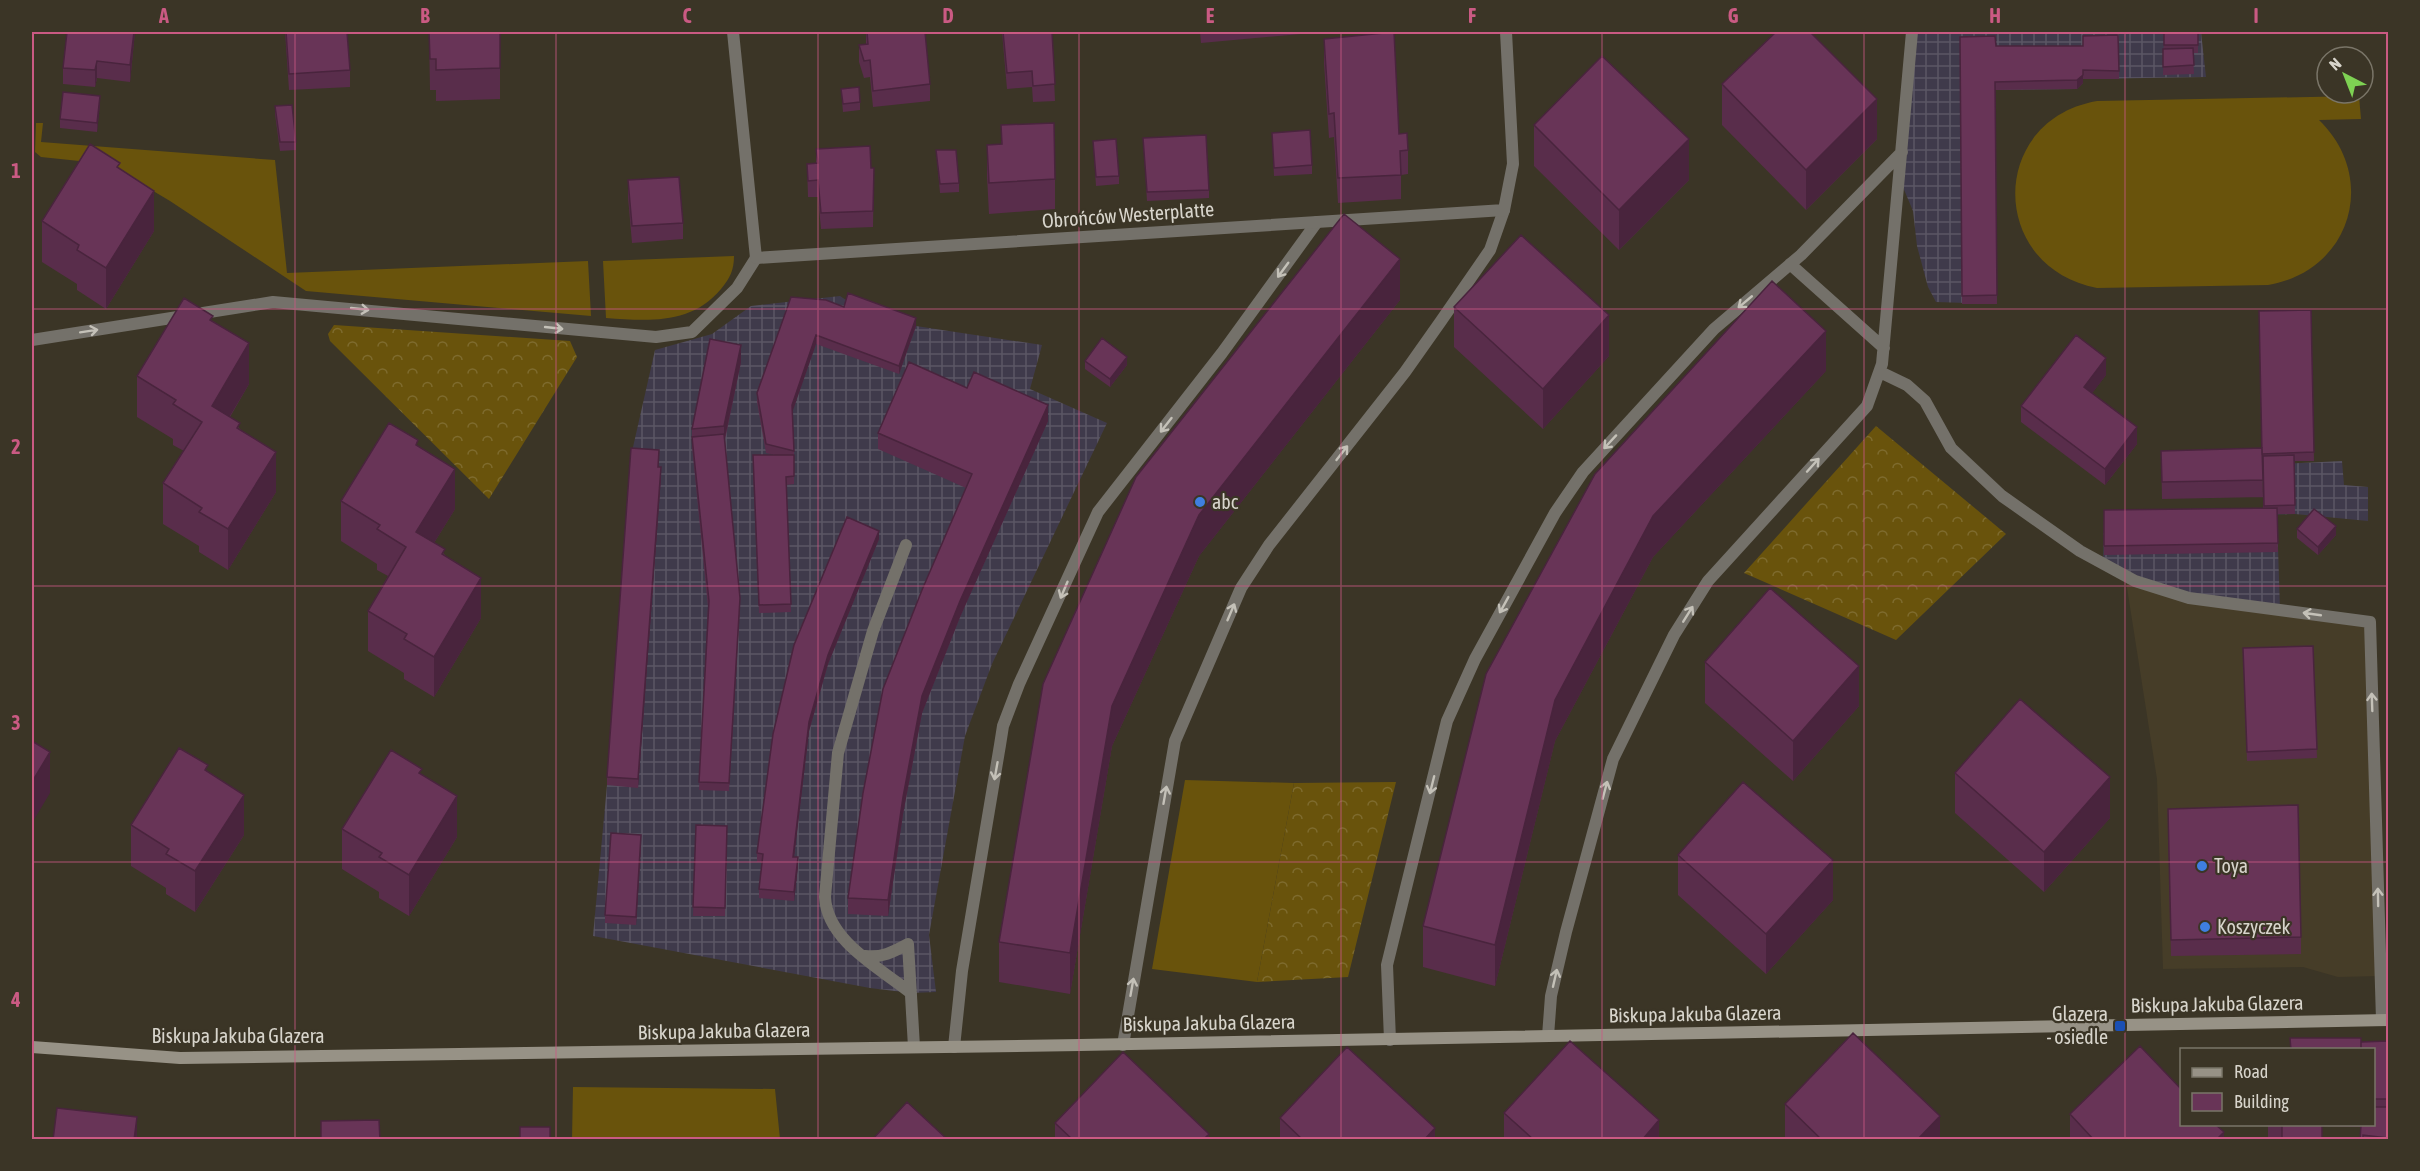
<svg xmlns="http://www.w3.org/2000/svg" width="2420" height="1171" viewBox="0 0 2420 1171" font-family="'Asap Condensed',sans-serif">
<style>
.built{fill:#463d28}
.industrial{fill:url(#industrial-grid)}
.grass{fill:#69530c}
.forest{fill:url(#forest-crowns)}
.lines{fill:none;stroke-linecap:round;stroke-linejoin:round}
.lane{stroke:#74716a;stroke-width:12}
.street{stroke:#74716a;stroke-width:12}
.secondary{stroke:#979286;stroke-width:12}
.wall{fill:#592d4b}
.shaded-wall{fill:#49243d}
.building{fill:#683457;stroke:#49243d;stroke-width:1.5}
.oneway{stroke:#c4c1b8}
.grid{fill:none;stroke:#ca5a83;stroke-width:1.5;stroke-opacity:0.55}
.shop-dot{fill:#3f7fe0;stroke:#3b3526;stroke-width:2}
.transit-dot{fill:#1a4fb4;stroke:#3b3526;stroke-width:2}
.labels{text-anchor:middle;stroke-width:4.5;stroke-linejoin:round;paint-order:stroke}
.street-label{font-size:20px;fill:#d8d5cc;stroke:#3b3526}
.poi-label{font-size:20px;fill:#d8d5cc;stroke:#3b3526;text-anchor:start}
.neatline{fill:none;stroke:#ca5a83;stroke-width:2}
.grid-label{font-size:20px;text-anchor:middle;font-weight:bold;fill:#ca5a83}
</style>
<defs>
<pattern id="industrial-grid" width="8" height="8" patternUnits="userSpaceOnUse" patternTransform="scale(1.5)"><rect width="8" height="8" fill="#3f3a4b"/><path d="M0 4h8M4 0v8" fill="none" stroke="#5a5664"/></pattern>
<pattern id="forest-crowns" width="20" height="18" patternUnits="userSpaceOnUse" patternTransform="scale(1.5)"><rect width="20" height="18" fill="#69530c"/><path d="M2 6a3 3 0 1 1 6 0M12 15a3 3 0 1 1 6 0" fill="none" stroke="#7e6b2e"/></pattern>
</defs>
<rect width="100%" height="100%" fill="#3b3526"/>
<path class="built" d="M2125 575 2370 622 2379 976 2338 977 2303 967 2163 969 2157 779Z"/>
<path class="industrial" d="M1912 32H2201L2206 77 2083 79 2077 89 1995 90 1997 304 1936 302 1928 287 1917 246 1913 211 1900 180Z
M840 296 849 302 916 326 1042 345 1030 389 1107 423 992 664 965 736 929 935 936 992 911 993 870 988 593 936 607 785 631 456 655 350 712 334 751 306Z
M2342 461 2344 485 2368 487V521L2295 514 2264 515 2262 465Z
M2277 516 2280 610 2189 598 2103 564 2104 518Z"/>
<path class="grass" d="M2359 96 2361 119 2319 120C2379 178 2351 271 2268 285L2097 288C1988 267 1988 120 2097 101Z
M36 123H43L41 142 275 160 287 273 588 261 591 316 306 291 170 201 108 164 41 157 35 152Z
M734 256C734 270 730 278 721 289 691 325 648 321 606 318L603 261Z
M1185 780 1294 783 1257 982 1152 969Z
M573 1087 775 1089 780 1139H572Z"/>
<path class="forest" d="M334 325 570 341 577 357 489 499 330 341 328 334Z
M1876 426 2006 534 1896 640 1744 573Z
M1396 782 1348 977 1257 982 1294 783Z"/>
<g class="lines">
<path class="lane" d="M1790 264 1884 348
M32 340 273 302 656 337 692 332 737 288 756 258
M1880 372 1907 385 1925 401 1951 448 2002 496 2080 551 2135 581 2189 598 2370 622 2382 1020
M906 545 873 631 838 753 825 897C827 941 880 968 911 993
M865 956C882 958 893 952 908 944L914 1047
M1548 1036 1551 996 1566 932 1613 759 1674 635 1708 581 1867 406 1882 364 1912 32
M1390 1040 1387 965 1447 721 1475 659 1555 513 1583 472 1714 329 1801 255 1902 152
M1123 1045 1175 741 1241 588 1269 545 1405 372 1441 321 1490 250 1504 210
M954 1047 962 971 1000 745 1003 726 1019 684 1098 512 1222 353 1317 222"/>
<path class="street" d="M733 32 756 258 1504 210 1513 164 1506 32"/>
<path class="secondary" d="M32 1047 180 1058 1080 1045 2388 1020"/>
</g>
<path class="wall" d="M135 32 130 82 97 78 95 87 63 84V68Z
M285 32H347L350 70V87L289 90Z
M429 32H500V99L436 101V90H430Z
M866 32H925L930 84V101L873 107 870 77 864 78 859 62V45L866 44Z
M1002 32H1052L1055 101 1033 102 1032 87 1007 89Z
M1200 32H1301V34L1201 43Z
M2164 32H2198V53H2193L2194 74 2163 75Z
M1960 37 1996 46 2119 71V79H2083V83L2077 89 1995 90 1997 304H1962Z
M1324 39 1399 134 1408 150V174L1401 175V199L1338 203 1334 137 1329 138 1324 63Z
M1722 84 1877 139 1806 210 1722 125Z
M841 89 860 102V110L843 112Z
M100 104 97 132 60 128V119Z
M275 106 296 142V150L280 151 275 114Z
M1001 125 1055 179V209L989 214 987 176V145H1001Z
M1534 125 1689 180 1619 250 1534 166Z
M1272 133 1312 165V174L1274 176Z
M1143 138 1209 190V198L1147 201Z
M1093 141 1119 176V184L1096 186Z
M816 149 871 168H874L873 227 821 229 818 197H808L807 164 816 163Z
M936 150 959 183V192L940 193Z
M120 169 154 231 106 309 77 290V284L42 262V221Z
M628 180 683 223V239L632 243 628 197Z
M1344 214 1400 300 1199 556 1112 746 1070 994 999 982V942Z
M844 307 916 326 899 374 816 344 792 412 794 451V484L786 485 791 612 759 613 753 463 775 455 766 453 757 402V393Z
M1454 307 1609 356 1543 429 1454 347Z
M2311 310 2314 461H2294L2295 514H2277L2278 552 2104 555V510L2263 508V462H2262L2263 497 2162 499 2161 451 2262 448Z
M213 321 249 384 230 417 240 429 276 492 228 570 199 552V546L163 524V483L184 451 173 445V439L137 417V376Z
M1085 361 1127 365 1110 387 1085 369Z
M741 362 725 440 740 607 729 791 699 790 708 607 692 446V429Z
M1826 371 1653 557 1555 741 1495 986 1423 967V926L1486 674Z
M2106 375 2092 393 2137 444 2105 485 2021 422V406Z
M967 388 1048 421 960 617 922 713 903 814 888 916 848 914V898L966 488 878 449V433Z
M418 446 455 509 434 543 445 555 481 618 434 697 404 679V673L368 651V611L388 576 377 570V564L341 541V501Z
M659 458V467L661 476 638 788 607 785V777Z
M847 517 879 539 828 664 809 731 794 857 798 866 794 901 759 898V889L762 862H757V853Z
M2297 529 2336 535 2318 555 2297 538Z
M2313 646 2317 758 2247 761 2243 648Z
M1705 662 1859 706 1793 781 1705 703Z
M208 772 244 835 195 912 166 894V888L131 866V825Z
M1955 773 2110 818 2044 892 1955 813Z
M422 774 457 837 409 916 379 898V892L342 869V829Z
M696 825 727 826 725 916H693Z
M2168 825 2301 937V954L2171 956Z
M641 843 636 925 605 923V915Z
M1678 855 1833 900 1766 974 1678 895Z
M2388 1041V1140H2360V1127L2322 1126V1140H2268V1125H2373V1050Z
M1785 1104 1940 1140H1785Z
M1504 1113 1659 1140H1504Z
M2070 1114 2224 1140H2070Z
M1280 1118 1435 1140H1280Z
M1055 1123 1209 1140H1055Z"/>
<path class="shaded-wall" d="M134 32H135L130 82V65Z
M97 61V78L95 87V70Z
M2083 70V83L2077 89V80Z
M100 96V104L97 132V123Z
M1877 99V139L1806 210V170Z
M1689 139V180L1619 250V210Z
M154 191V231L106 309V268Z
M1400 259V300L1199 556 1112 746 1070 994V953L1112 706 1199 515Z
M1609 315V356L1543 429V389Z
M916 318V326L899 374V366Z
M1826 331V371L1653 557 1555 741 1495 986V945L1555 700 1653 516Z
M816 335V344L792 413V405Z
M249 343V384L212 446V406Z
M741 345V362L724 442V426Z
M1127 357V365L1110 387V379Z
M2106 358V375L2084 404V387Z
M1048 405V421L960 617 922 713 903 814 888 916V900L903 797 922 696 960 601Z
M2137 427V444L2105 485V469Z
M276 452V492L228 570V529Z
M661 467V476L638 788V779Z
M455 469V509L416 572V532Z
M2336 526V535L2318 555V547Z
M879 531V539L828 664 809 731 793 866V857L809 722 828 655Z
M481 578V618L434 697V657Z
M1859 666V706L1793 781V741Z
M50 752V793L32 823V782Z
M2110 777V818L2044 892V852Z
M244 795V835L195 912V871Z
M457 796V837L409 916V875Z
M641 835V843L636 925V917Z
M798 857V866L794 901V892Z
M1833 860V900L1766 974V934Z
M1940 1116V1140H1917Z
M137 1117V1140H134Z
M1659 1120V1140H1642Z
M1435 1128V1140H1424Z
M2224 1132V1140H2216Z
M1209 1134V1140H1203Z"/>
<path class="building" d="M67 32H134L130 65 97 61 95 70 63 68Z
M286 32H347L350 70 289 74Z
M429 32H500V68L436 70V59H430Z
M867 32H925L930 84 873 91 870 60 864 61 859 45 868 44Z
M1003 32H1052L1055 84 1033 86 1032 71 1007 73Z
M1394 32 1399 134 1407 133 1408 150 1400 151 1401 175 1338 178 1334 113 1329 114 1324 39Z
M1776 32H1810L1877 99 1806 170 1722 84Z
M2164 32H2198V45H2164Z
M2118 35 2119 71 2083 70V75L2077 80 1995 82 1997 295 1962 296 1960 37 1995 36 1996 46H2083V36Z
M2193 48 2194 65 2163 67V49Z
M1602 56 1689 139 1619 210 1534 125Z
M859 87 860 102 843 104 841 89Z
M63 92 100 96 97 123 60 119Z
M292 105 296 142H280L275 106Z
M1054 123 1055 179 989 183 987 145 1002 144 1001 125Z
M1310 130 1312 165 1274 168 1272 133Z
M1206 135 1209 190 1147 192 1143 138Z
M1116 139 1119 176 1096 177 1093 141Z
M90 144 120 163 117 167 154 191 106 268 77 250 79 245 42 221Z
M870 146 871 168H874L873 211 821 213 818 180 808 181 807 164 818 163 816 149Z
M936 150H956L959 183 940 184Z
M679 177 683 223 632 226 628 180Z
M1344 214 1400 259 1199 515 1112 706 1070 953 999 942 1043 684 1136 477Z
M1521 235 1609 315 1543 389 1454 307Z
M1772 281 1826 331 1653 516 1555 700 1495 945 1423 926 1486 674 1595 474Z
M848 293 916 318 899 366 816 335 792 405 794 451 766 444 757 393 791 297 826 300 844 307Z
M184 298 213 316 210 320 249 343 212 406 240 423 237 428 276 452 228 529 199 512 202 508 163 483 202 422 173 404 176 400 137 376Z
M2311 310 2314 452 2262 454 2259 311Z
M2076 335 2106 358 2084 387 2137 427 2105 469 2021 406Z
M1102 338 1127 357 1110 379 1085 361Z
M710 339 741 345 724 426 692 429Z
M909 362 967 388 974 372 1048 405 960 601 922 696 903 797 888 900 848 898 863 793 883 689 922 590 972 474 878 433Z
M389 423 418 440 416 445 455 469 416 532 445 549 442 554 481 578 434 657 404 639 407 634 368 611 406 547 377 529 380 525 341 501Z
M724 434 740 598 729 783 699 782 709 601 692 437Z
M631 448 659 450 658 467H661L638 779 607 777Z
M2262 448 2263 480 2162 482 2161 451Z
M753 455H794V476L786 477 791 604 759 605Z
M2294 455 2295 505 2264 506 2263 456Z
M2277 508 2278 543 2104 546V510Z
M2314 509 2336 526 2318 547 2297 529Z
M847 517 879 531 828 655 809 722 793 857H798L794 892 759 889 763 854 757 853 773 734 794 645Z
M1770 588 1859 666 1793 741 1705 662Z
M2313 646 2317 749 2247 752 2243 648Z
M2020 699 2110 777 2044 852 1955 773Z
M32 741 50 752 32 782Z
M179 748 208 765 205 770 244 795 195 871 166 854 169 849 131 825Z
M391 750 422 769 419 773 457 796 409 875 379 857 382 853 342 829Z
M1743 782 1833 860 1766 934 1678 855Z
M2298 805 2301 937 2171 940 2168 809Z
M696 825 727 826 725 908 693 907Z
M611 833 641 835 636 917 605 915Z
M1853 1033 1940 1116 1917 1140H1822L1785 1104Z
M2290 1038H2361V1050H2291Z
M1570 1041 1659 1120 1642 1140H1534L1504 1113Z
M2388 1041V1099H2373V1050H2361V1042Z
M2140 1046 2181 1089V1125H2216L2224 1132 2216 1140H2094L2070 1114Z
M1347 1047 1435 1128 1424 1140H1303L1280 1118Z
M1123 1052 1209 1134 1203 1140H1073L1055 1123Z
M907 1102 948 1140H872Z
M2373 1107H2388V1138L2363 1135V1140H2360L2361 1125H2373Z
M57 1108 137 1117 134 1140H53Z
M379 1120 380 1140H321V1121Z
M2282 1125H2322V1140H2282Z
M520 1127H550V1140H520Z"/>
<defs><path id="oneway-shaft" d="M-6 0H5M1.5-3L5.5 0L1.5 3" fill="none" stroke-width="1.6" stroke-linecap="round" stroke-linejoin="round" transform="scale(1.5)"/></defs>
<g class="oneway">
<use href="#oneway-shaft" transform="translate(1283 270) rotate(126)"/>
<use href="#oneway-shaft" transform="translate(1745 302) rotate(140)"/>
<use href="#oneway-shaft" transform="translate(360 309) rotate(6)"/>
<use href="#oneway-shaft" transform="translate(554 328) rotate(6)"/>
<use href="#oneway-shaft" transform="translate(89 331) rotate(-9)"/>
<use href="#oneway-shaft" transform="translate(1166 425) rotate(128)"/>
<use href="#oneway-shaft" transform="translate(1610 442) rotate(133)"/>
<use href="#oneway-shaft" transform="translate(1342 453) rotate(-52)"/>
<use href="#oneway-shaft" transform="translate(1813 465) rotate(-48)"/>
<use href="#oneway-shaft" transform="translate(1064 590) rotate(113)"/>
<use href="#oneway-shaft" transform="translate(1504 605) rotate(119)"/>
<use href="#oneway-shaft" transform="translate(1231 612) rotate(-67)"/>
<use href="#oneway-shaft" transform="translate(1688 614) rotate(-58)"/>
<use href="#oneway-shaft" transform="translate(2312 614) rotate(-172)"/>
<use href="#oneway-shaft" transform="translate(2372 702) rotate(-92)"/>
<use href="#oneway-shaft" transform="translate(996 771) rotate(100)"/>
<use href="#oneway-shaft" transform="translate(1432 785) rotate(104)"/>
<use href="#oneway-shaft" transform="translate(1605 790) rotate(-75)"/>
<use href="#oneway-shaft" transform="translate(1165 795) rotate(-80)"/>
<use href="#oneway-shaft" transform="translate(2378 897) rotate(-91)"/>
<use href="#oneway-shaft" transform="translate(1555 978) rotate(-77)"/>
<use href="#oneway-shaft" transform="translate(1132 987) rotate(-80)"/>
</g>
<path class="grid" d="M295 32V1140M556 32V1140M818 32V1140M1079 32V1140M1341 32V1140M1602 32V1140M1864 32V1140M2125 32V1140M32 309H2388M32 586H2388M32 862H2388"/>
<g class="shop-dot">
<circle cx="1200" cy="502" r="6"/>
<circle cx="2202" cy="866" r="6"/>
<circle cx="2205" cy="927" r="6"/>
</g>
<rect class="transit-dot" x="2114" y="1020" width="12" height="12" rx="3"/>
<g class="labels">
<g class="street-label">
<text transform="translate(1128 215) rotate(-4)" y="7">Obrońców Westerplatte</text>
<text transform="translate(2217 1004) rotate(-1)" y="7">Biskupa Jakuba Glazera</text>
<text transform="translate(1695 1014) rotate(-1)" y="7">Biskupa Jakuba Glazera</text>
<text transform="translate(1209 1023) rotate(-1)" y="7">Biskupa Jakuba Glazera</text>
<text transform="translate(724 1031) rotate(-1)" y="7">Biskupa Jakuba Glazera</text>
<text x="238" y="1043">Biskupa Jakuba Glazera</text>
</g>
<g class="poi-label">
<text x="1212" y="509">abc</text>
<text x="2214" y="873">Toya</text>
<text x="2217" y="934">Koszyczek</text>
<text x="2108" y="1021" text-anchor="end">Glazera<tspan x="2108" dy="23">- osiedle</tspan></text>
</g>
</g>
<rect width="2420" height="1171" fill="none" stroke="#3b3526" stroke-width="66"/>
<rect x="2180" y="1048" width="195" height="78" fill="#3b3526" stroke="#7a7568" stroke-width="1.5"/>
<rect x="2192" y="1068" width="30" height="9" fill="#979286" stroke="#7a7568" stroke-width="1.5"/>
<text x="2234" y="1078" font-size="18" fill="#d8d5cc">Road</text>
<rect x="2192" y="1093" width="30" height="18" fill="#683457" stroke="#7a7568" stroke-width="1.5"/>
<text x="2234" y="1108" font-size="18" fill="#d8d5cc">Building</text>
<g transform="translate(2345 75) rotate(318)"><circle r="28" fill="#3b3526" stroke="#7a7568" stroke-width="1.5"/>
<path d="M0-4.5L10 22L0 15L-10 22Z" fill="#7ed153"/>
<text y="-9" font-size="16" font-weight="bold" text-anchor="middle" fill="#d8d5cc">N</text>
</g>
<rect x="33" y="33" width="2354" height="1105" class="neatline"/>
<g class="grid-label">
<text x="164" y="23">A</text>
<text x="425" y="23">B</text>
<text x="687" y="23">C</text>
<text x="948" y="23">D</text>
<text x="1210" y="23">E</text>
<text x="1472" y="23">F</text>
<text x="1733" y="23">G</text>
<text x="1995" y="23">H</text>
<text x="2256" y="23">I</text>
<text x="16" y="178">1</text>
<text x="16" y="454">2</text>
<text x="16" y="730">3</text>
<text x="16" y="1007">4</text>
</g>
</svg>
